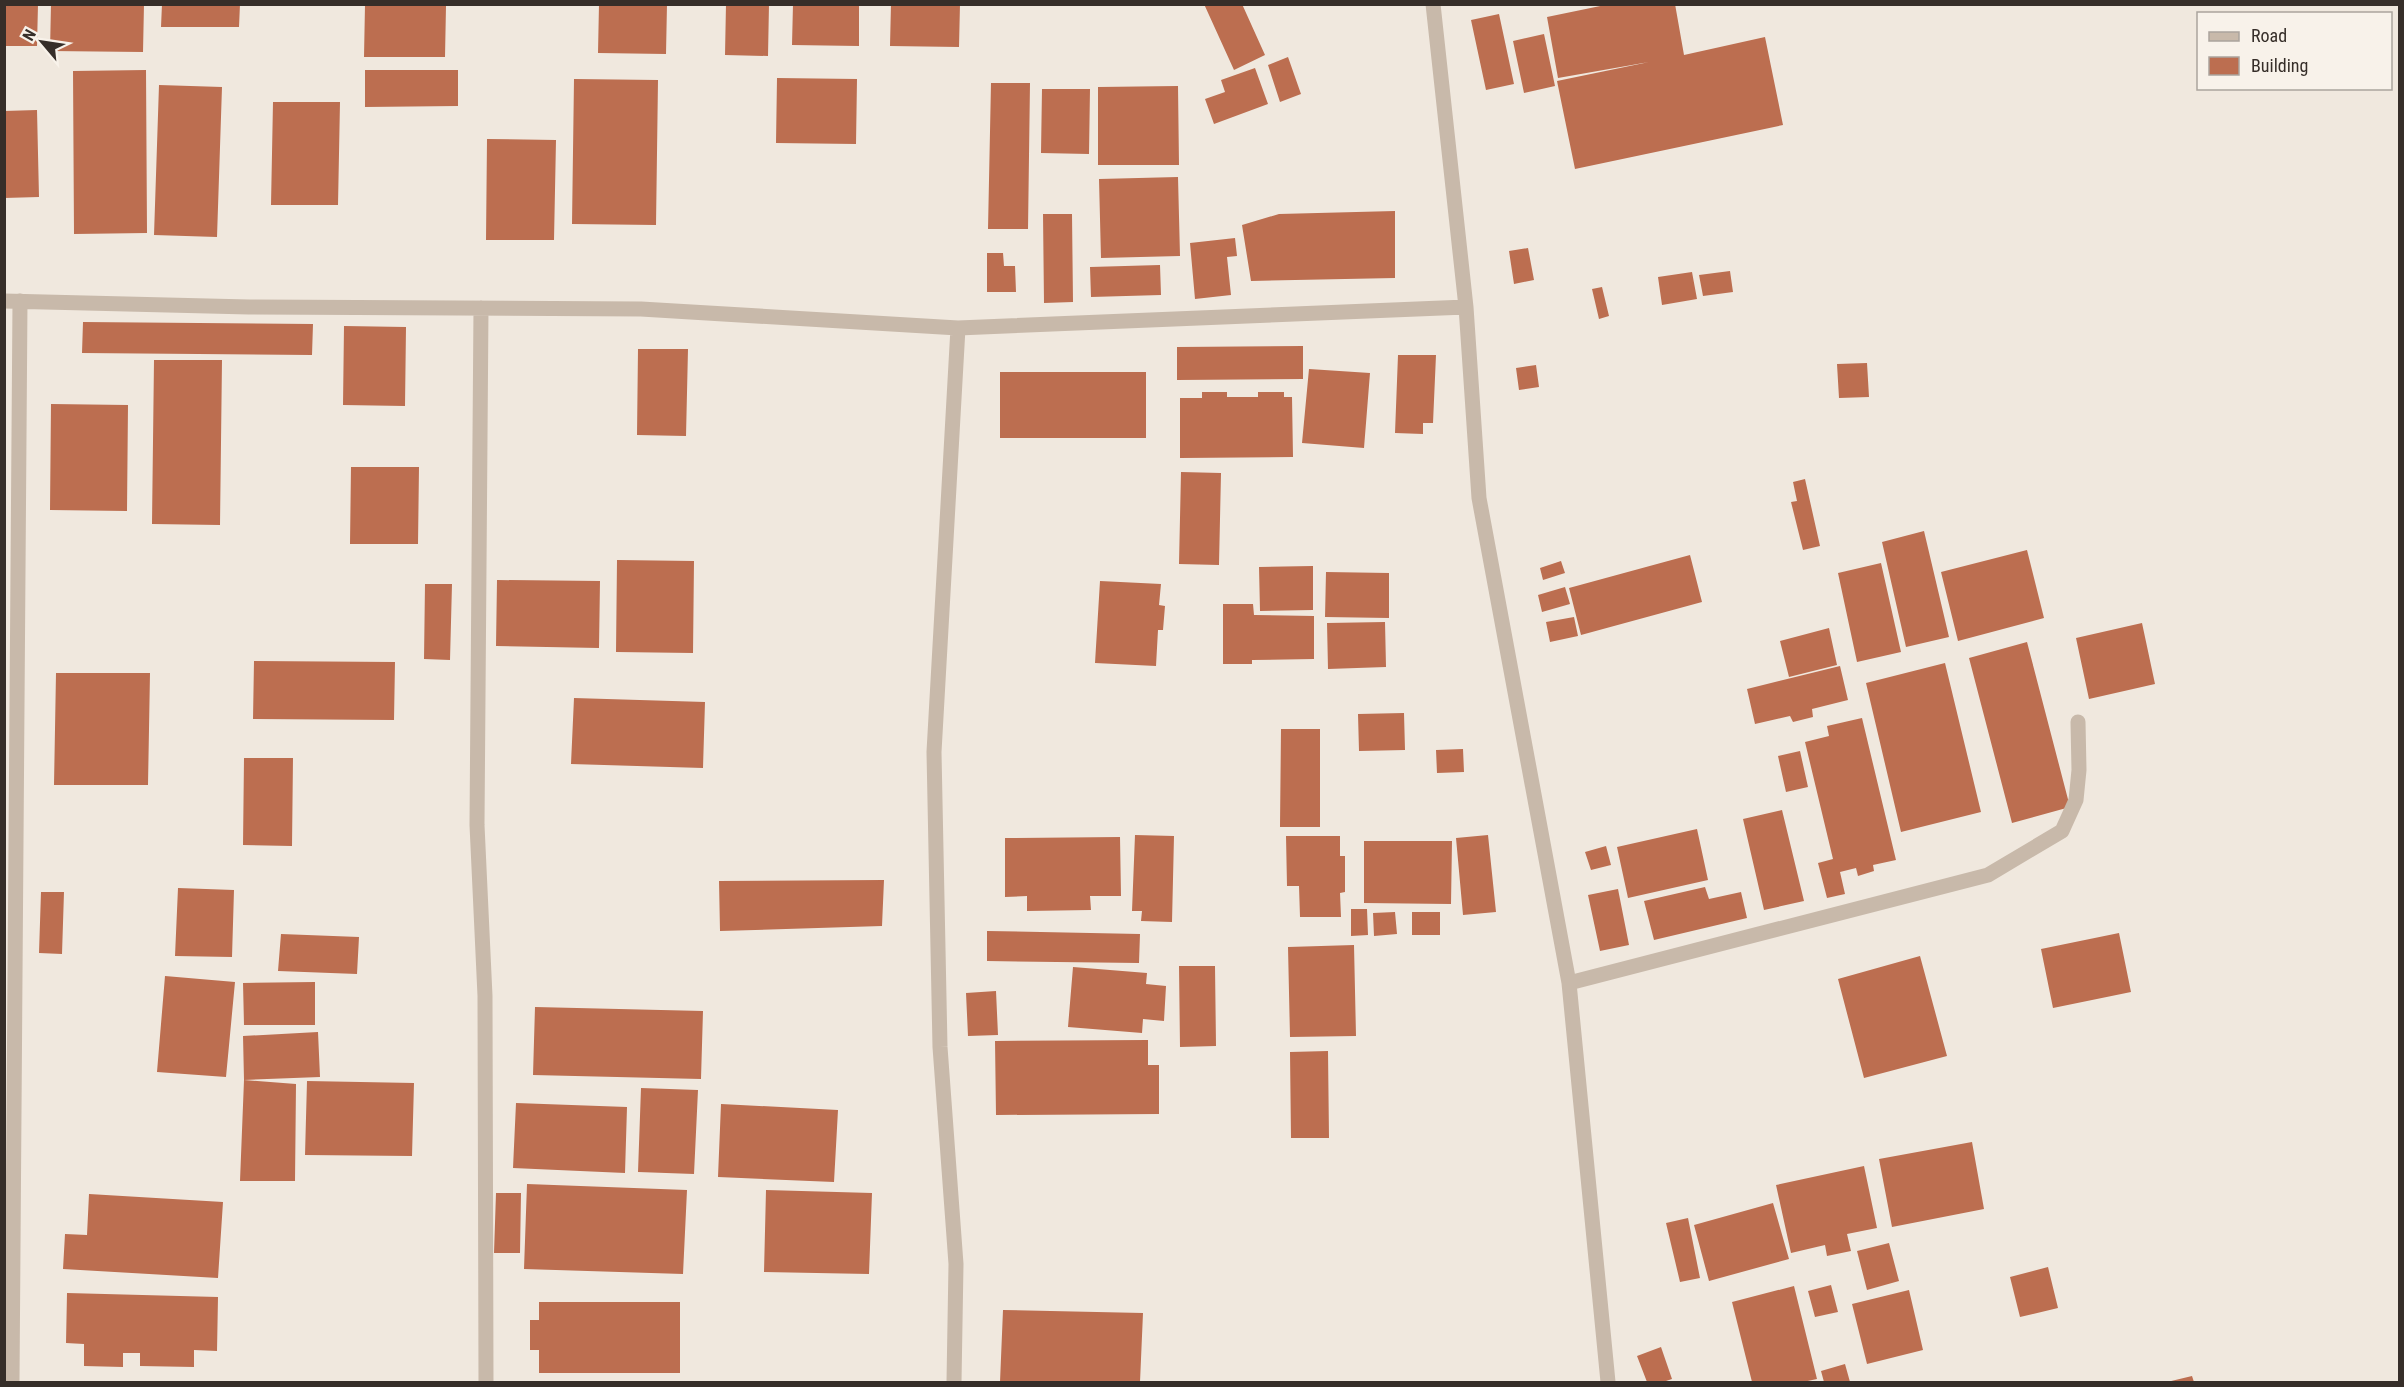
<svg xmlns="http://www.w3.org/2000/svg" width="2404" height="1387" viewBox="0 0 2404 1387" font-family="'Roboto Condensed',sans-serif">
<style>
.building{fill:#bc6e50}
.lines{fill:none;stroke-linecap:round;stroke-linejoin:round}
.minor{stroke:#c8b9aa;stroke-width:15}
</style>
<rect width="100%" height="100%" fill="#f0e8de"/>
<path class="building" d="M4 4H38L37 46H4Z
M51 4H144L143 52 50 51Z
M162 4H240L239 27H161Z
M599 4H667L666 54 598 53Z
M726 4H769L768 56 725 55Z
M793 4H859V46L792 45Z
M891 4H960L959 47 890 46Z
M1204 4H1242L1265 55 1234 70Z
M1610 4H1675L1684 55 1765 37 1783 125 1575 169 1557 81 1649 62 1558 78 1547 17Z
M365 5 446 6 445 57H364Z
M1499 14 1514 84 1486 90 1471 20Z
M1544 34 1555 86 1524 93 1513 41Z
M1288 57 1301 94 1280 102 1268 65Z
M1255 68 1268 104 1214 124 1205 99 1225 92 1221 80Z
M146 70 147 233 74 234 73 71Z
M365 70H458V106L365 107Z
M777 78 857 79 856 144 776 143Z
M574 79 658 80 656 225 572 224Z
M991 83H1030L1028 229H988Z
M159 85 222 87 217 237 154 235Z
M1178 86 1179 165H1098V87Z
M1042 89H1090L1089 154 1041 153Z
M273 102H340L338 205H271Z
M37 110 39 197 4 198V111Z
M487 139 556 140 554 240H486Z
M1178 177 1180 256 1101 258 1099 179Z
M1395 211V278L1251 281 1242 225 1279 214Z
M1043 214H1072L1073 302 1044 303Z
M1235 238 1237 256 1227 257 1231 295 1195 299 1190 243Z
M1528 248 1534 280 1514 284 1509 251Z
M987 253H1003L1004 266H1015L1016 292H987Z
M1160 265 1161 295 1091 297 1090 267Z
M1730 271 1733 292 1703 296 1699 275Z
M1692 272 1697 299 1662 305 1658 277Z
M1602 287 1609 316 1599 319 1592 289Z
M83 322 313 324 312 355 82 353Z
M344 326 406 327 405 406 343 405Z
M1303 346V379L1177 380V347Z
M638 349H688L686 436 637 435Z
M1398 355H1436L1433 423H1423V434L1395 433Z
M154 360H222L220 525 152 524Z
M1867 363 1869 397 1839 398 1837 364Z
M1536 365 1539 387 1519 390 1516 368Z
M1309 369 1370 373 1364 448 1302 443Z
M1000 372H1146V438H1000Z
M1202 392H1227V397H1258V392H1284V397H1292L1293 457 1180 458V398H1202Z
M51 404 128 405 127 511 50 510Z
M351 467H419L418 544H350Z
M1181 472 1221 473 1219 565 1179 564Z
M1805 479 1820 546 1803 550 1791 502 1797 501 1793 482Z
M1924 531 1949 637 1906 647 1882 542Z
M2027 550 2044 618 1958 641 1941 572Z
M1690 555 1702 602 1581 635 1569 588Z
M617 560 694 561 693 653 616 652Z
M1561 561 1565 573 1543 580 1540 568Z
M1881 563 1901 652 1857 662 1838 573Z
M1313 566V610L1260 611 1259 567Z
M1326 572 1389 573V618L1325 617Z
M497 580 600 581 599 648 496 646Z
M1100 581 1161 584 1159 605 1165 606 1163 630H1158L1156 666 1095 663Z
M425 584H452L450 660 424 659Z
M1565 587 1570 604 1542 612 1538 595Z
M1223 604H1253L1254 615 1314 616V659L1252 660V664H1223Z
M1574 617 1578 636 1550 642 1546 622Z
M1385 622 1386 667 1328 669 1327 623Z
M2142 623 2155 684 2089 699 2076 638Z
M1829 628 1837 665 1789 677 1780 641Z
M2027 642 2070 807 2012 823 1969 658Z
M254 661 395 662 394 720 253 719Z
M1945 663 1981 812 1901 832 1866 683Z
M1840 666 1848 700 1812 709 1813 717 1793 722 1790 716 1755 724 1747 689Z
M56 673H150L148 785H54Z
M574 698 705 702 703 768 571 764Z
M1404 713 1405 750 1359 751 1358 714Z
M1862 718 1896 860 1873 865 1874 871 1858 876 1856 868 1840 872 1845 894 1827 898 1818 863 1833 859 1805 742 1829 736 1827 726Z
M1281 729H1320V827H1280Z
M1463 749 1464 772 1437 773 1436 750Z
M1800 751 1808 787 1786 792 1778 756Z
M244 758H293L292 846 243 845Z
M1782 810 1804 901 1764 910 1743 819Z
M1697 829 1708 880 1628 898 1617 847Z
M1135 835 1174 836 1172 922 1141 921 1142 911H1132Z
M1488 835 1496 912 1463 915 1456 838Z
M1286 836H1340V856H1345V892L1340 893 1341 917H1300L1299 886H1287Z
M1120 837 1121 896H1090L1091 910 1027 911V896L1005 897V838Z
M1364 841H1452L1451 904 1364 903Z
M1606 846 1611 865 1591 870 1585 852Z
M884 880 882 926 720 931 719 881Z
M1705 887 1709 899 1741 892 1747 918 1654 940 1644 901Z
M178 888 234 890 232 957 175 956Z
M1618 889 1629 945 1600 951 1588 895Z
M41 892H64L62 954 39 953Z
M1351 909H1367L1368 935 1351 936Z
M1395 912 1397 934 1374 936 1373 913Z
M1412 912H1440V935H1412Z
M987 931 1140 934 1139 963 987 961Z
M2119 933 2131 992 2053 1008 2041 949Z
M281 934 359 937 357 974 278 971Z
M1354 945 1356 1036 1290 1037 1288 947Z
M1920 956 1947 1056 1864 1078 1838 979Z
M1179 966H1215L1216 1046 1180 1047Z
M1073 967 1147 973 1146 984 1166 986 1164 1021 1143 1019 1142 1033 1068 1027Z
M165 976 235 982 226 1077 157 1072Z
M315 982V1025H244L243 983Z
M996 991 998 1035 968 1036 966 993Z
M535 1007 703 1011 701 1079 533 1075Z
M318 1032 320 1077 244 1080 296 1084 295 1181H240L244 1080 243 1036Z
M1148 1040V1065H1159V1114L996 1115 995 1041Z
M1328 1051 1329 1138H1291L1290 1052Z
M307 1081 414 1083 412 1156 305 1155Z
M641 1088 698 1090 694 1174 638 1172Z
M516 1103 627 1107 625 1173 513 1168Z
M721 1104 838 1110 834 1182 718 1177Z
M1972 1142 1984 1209 1892 1227 1879 1159Z
M1864 1166 1877 1228 1847 1234 1851 1251 1827 1256 1825 1245 1791 1253 1776 1185Z
M527 1184 687 1190 683 1274 524 1269Z
M766 1190 872 1193 869 1274 764 1272Z
M496 1193H521L520 1253H494Z
M89 1194 223 1202 218 1278 63 1269 65 1234 87 1235Z
M1773 1203 1789 1259 1709 1281 1694 1225Z
M1688 1218 1700 1278 1680 1282 1666 1223Z
M1889 1243 1899 1281 1867 1290 1857 1251Z
M2048 1267 2058 1308 2020 1317 2010 1277Z
M1831 1285 1838 1312 1815 1317 1808 1291Z
M1794 1286 1817 1379 1803 1382H1752L1732 1302Z
M1909 1290 1923 1350 1867 1364 1852 1304Z
M67 1293 218 1297 217 1351 194 1350V1367L140 1366V1353H123V1367L84 1366V1344L66 1343Z
M539 1302H680V1373H539V1350H530V1320H539Z
M1003 1310 1143 1313 1140 1382H1000Z
M1661 1347 1672 1379 1663 1382H1647L1637 1356Z
M1845 1364 1850 1382H1824L1821 1371Z
M2192 1376 2194 1382H2167Z"/>
<g class="lines">
<path class="minor" d="M1433 4 1466 307 1479 498 1569 983 1608 1382
M4 301 249 307 641 309 958 328 1466 307
M481 308 477 825 485 996 486 1382
M1569 983 1988 875 2062 831 2076 800 2079 770 2078 722
M12 1382 20 301
M954 1382 956 1264 940 1047 934 752 958 328"/>
</g>
<rect width="2404" height="1387" fill="none" stroke="#362e29" stroke-width="12"/>
<rect x="2197" y="12" width="195" height="78" fill="#f8f2ea" stroke="#aaa49d" stroke-width="1.5"/>
<rect x="2209" y="32" width="30" height="9" fill="#c8b9aa" stroke="#aaa49d" stroke-width="1.5"/>
<text x="2251" y="42" font-size="18" fill="#362e29">Road</text>
<rect x="2209" y="57" width="30" height="18" fill="#bc6e50" stroke="#aaa49d" stroke-width="1.5"/>
<text x="2251" y="72" font-size="18" fill="#362e29">Building</text>
<g transform="translate(42 42) rotate(299)" stroke="#f8f2ea" stroke-width="4.5" paint-order="stroke">
<path d="M0-4.5L10 22L0 15L-10 22Z" fill="#362e29"/>
<text y="-9" font-size="16" font-weight="bold" text-anchor="middle" fill="#362e29">N</text>
</g>
</svg>
